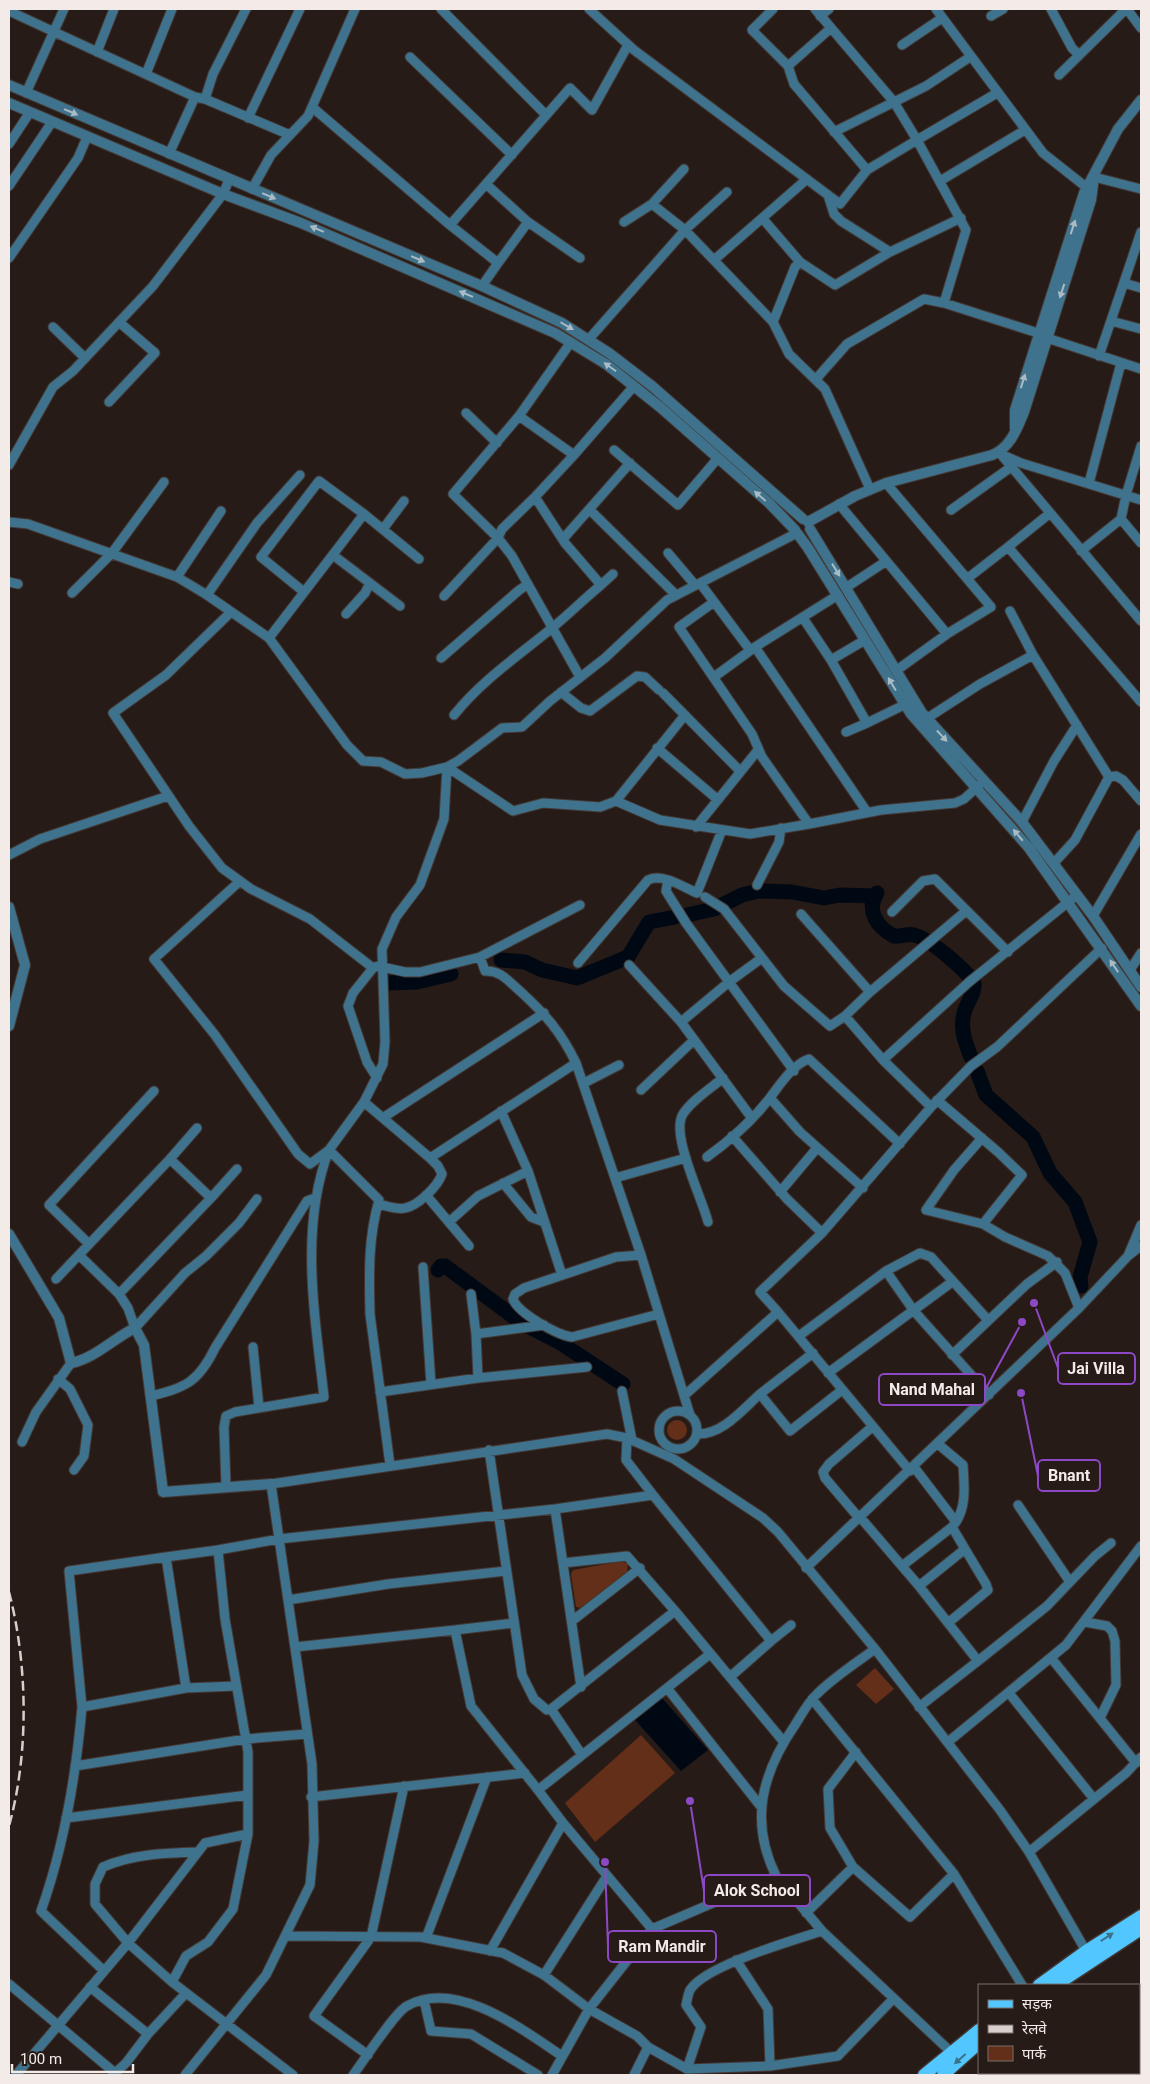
<svg xmlns="http://www.w3.org/2000/svg" width="1150" height="2084" viewBox="0 0 1150 2084" font-family="Roboto,'Noto Sans Devanagari',sans-serif">
<style>
.green{fill:#642f19}
.water{fill:#000913}
.lines{fill:none;stroke-linecap:round;stroke-linejoin:round}
.river{stroke:#000913;stroke-width:15}
.minor-casing{stroke:#443834;stroke-width:11}
.tertiary-casing{stroke:#443834;stroke-width:12}
.primary-casing{stroke:#443834;stroke-width:15}
.minor{stroke:#3f728c;stroke-width:9}
.tertiary{stroke:#3f728c;stroke-width:10}
.primary{stroke:#52c7ff;stroke-width:12}
.rail{stroke:#d7cfcb;stroke-width:2.5;stroke-dasharray:10 5;stroke-linecap:butt}
.oneway{fill:#abbbc3}
.oneway2{fill:#3c718b}
.leader{fill:none;stroke:#8d49c5;stroke-width:2}
.callout-dot{fill:#8d49c5;stroke:#271b17;stroke-width:2}
.callout{fill:#271b17;stroke:#8d49c5;stroke-width:2}
.callout-label{font-size:16px;text-anchor:middle;font-weight:bold;fill:#f3ebe7}
</style>
<rect width="100%" height="100%" fill="#271b17"/>
<path class="green" d="M667 1430a10 10 0 1 1 20 0a10 10 0 1 1-20 0Z
M622 1561 628 1564 627 1572 582 1608 576 1607 571 1574 573 1570Z
M875 1668 894 1689 876 1704 856 1685Z
M641 1735 675 1773 595 1842 565 1803Z"/>
<path class="water" d="M662 1698 708 1750 681 1771 635 1720Z"/>
<g class="lines">
<path class="river" d="M877 893C865 911 878 928 894 936 901 937 907 933 914 935 929 938 965 969 974 983 975 993 968 1001 965 1010 959 1027 965 1042 971 1057
M687 915 714 909 742 895 758 891 792 892 824 898 840 895 875 896
M501 960 525 962 542 970 577 978 628 957 649 922 675 917
M388 983 417 982 451 974
M977 1071 986 1095 1033 1137 1050 1173 1075 1202 1090 1242 1080 1277 1081 1286
M438 1270 441 1266H445L522 1323 559 1342 623 1384"/>
<g class="minor-casing">
<path id="minor" d="M441 9 546 115
M589 9 634 50 840 204 867 170 917 140 894 102 926 86 970 57
M773 9 752 30 788 66 831 28
M815 9 894 102 834 132
M936 9 1043 153 1086 187
M1051 9 1072 48 1078 54
M1127 9 1141 28
M9 11 195 97
M820 16 829 9
M991 16 1003 9
M902 45 942 18
M97 52 114 9
M410 57 512 155
M788 66 794 84 867 170
M146 74 172 9
M1059 75 1126 9
M26 93 64 9
M205 99 290 135
M312 107 450 225
M248 118 300 9
M9 144 30 112
M169 154 195 97 205 99 213 74 246 9
M1094 177 1141 189
M940 181 1025 130
M486 184 528 222 580 258
M9 186 52 122
M252 189 271 155 308 116 355 9
M828 195 834 214 841 221 890 252
M652 204 685 230 727 192
M763 219 800 262 835 285 890 252 961 218
M624 222 652 204 684 169
M9 258 78 158 87 137
M714 260 807 179
M498 263 528 222
M1124 283 1141 288
M482 286 498 263 450 225 570 88 592 110 628 45
M944 303 966 230 917 140 997 93
M1111 321 1141 329
M773 322 795 267 800 262
M53 327 85 358
M1047 338 1141 369
M589 339 685 230 773 322 789 354 825 389 870 489
M571 342 519 416 453 494 498 538 512 556 580 677
M1099 356 1141 232
M816 379 847 344 924 299 944 303 1038 333
M109 402 155 353 119 322
M466 413 497 443
M614 450 678 505 718 458
M999 452 1141 621
M574 455 634 386
M1003 455 1021 463 1141 500
M9 465 53 387 73 371 153 286 223 194 229 180
M886 483 991 607 947 634 897 670
M1089 483 1121 363
M839 504 947 634
M590 510 676 595
M951 510 1011 467
M1049 514 1008 547 1141 702
M1121 519 1141 543
M9 522 28 524 177 577 207 595 269 638 347 745 363 761 381 762 405 774 422 773 447 767 458 761 502 728 522 727 550 701 605 658 667 600 797 533
M383 529 404 501
M563 539 630 463
M1081 551 1121 519 1126 495 1141 446
M668 553 695 585
M333 555 400 606
M177 577 221 511
M968 578 1008 547
M9 582 18 584
M700 583 750 650
M601 585 613 574
M847 587 885 562
M304 592 261 557 319 481 364 514 419 559
M72 593 112 553 164 482
M207 595 257 523 300 475
M444 596 498 538 502 529 535 497 574 455 519 416
M1010 611 1033 655 1109 777
M231 612 166 675 113 713 189 826 222 868 251 889 310 919 373 968
M346 614 365 593 370 583
M803 618 831 660 867 723 904 705
M269 638 364 514
M755 647 867 812
M441 658 518 591 528 584
M831 660 865 640
M714 677 755 647 838 595
M561 692 581 708 590 711 637 676 645 677 659 690
M663 693 740 771
M454 715C481 681 518 656 552 628 569 614 584 599 601 585L565 543 535 497
M926 719 980 684 1033 655
M846 732 867 723
M657 748 717 799
M447 767 513 811 543 803 600 807 616 801 685 715
M616 801 660 820 750 834 809 824 762 757 752 734 679 627 714 602
M1022 822 1054 761 1077 725
M809 824 881 810 955 803 964 799 984 781
M696 827 758 750
M9 855 40 839 168 796
M1054 863 1075 840 1109 777 1116 776 1123 780 1141 801
M668 880 666 891 686 923 794 1071
M757 885 779 842 781 828
M705 897 724 909 784 986 830 1026 845 1016 870 992 966 911
M892 912 923 881 935 879 1008 952
M801 914 870 992
M1093 916 1141 834
M480 957 485 971C501 970 509 982 521 992 546 1015 561 1032 576 1063
M578 963 648 880C663 873 683 887 697 893L722 830
M629 965 681 1022 751 1117
M1130 970 1141 953
M845 1016 883 1060
M681 1022 729 982 762 958
M377 1078 367 1062 348 1006 353 993 373 968 378 966 405 972H420L480 957 580 905
M584 1083 619 1065
M641 1090 694 1040
M770 1098 800 1132 863 1188
M937 1100 998 1152 1022 1175 983 1224
M364 1102 430 1158 438 1166 442 1174C438 1186 418 1206 405 1208 397 1210 387 1206 378 1204
M931 1107 971 1066 997 1047 1102 948
M501 1111 528 1171 562 1275
M384 1117 544 1013
M732 1136 787 1199 822 1233
M982 1138 954 1170 926 1210 983 1224 1005 1237 1048 1256 1065 1273 1079 1308
M707 1157C729 1141 752 1121 769 1099 779 1086 793 1064 809 1059L900 1144
M430 1158 576 1063 641 1255 690 1415
M170 1159 197 1128
M615 1178 686 1158
M503 1183 531 1217 544 1222
M780 1192 817 1148
M426 1195 469 1246
M211 1198 237 1169
M449 1222 478 1196 528 1171
M708 1222C702 1198 670 1134 683 1114 692 1100 710 1089 723 1078
M89 1244 49 1205 154 1091
M79 1255 119 1294
M641 1255 616 1257 524 1288 515 1294 513 1299C518 1313 557 1335 572 1337L659 1314
M1128 1256 1141 1225
M423 1267 431 1384
M886 1271 914 1311 989 1395
M56 1279 170 1159 211 1198 119 1294 128 1308 135 1328 185 1273 206 1256 239 1223 257 1199
M471 1294 476 1334 478 1378
M778 1312 910 1471
M476 1334 544 1325
M799 1336 886 1271 920 1253 931 1257 988 1320
M253 1347 259 1408
M813 1353 760 1394 790 1431 842 1390
M952 1355 1027 1284 1057 1262
M828 1373 952 1282
M58 1379 70 1389 88 1425 84 1456 74 1470
M622 1391 632 1440
M380 1392 478 1378 587 1367
M686 1394 778 1312 760 1292 822 1233 931 1107 883 1060 969 982 1077 895
M151 1396C186 1388 199 1381 215 1348L307 1201 315 1198
M659 1430a19 19 0 1 1 38 0a19 19 0 1 1-38 0Z
M697 1434C722 1435 742 1410 760 1394
M627 1438 626 1460 653 1495
M22 1442 36 1412 71 1363
M938 1444 963 1465C964 1484 967 1505 956 1522
M489 1450 522 1675 534 1699 547 1710 551 1709 675 1611 783 1741
M390 1465 370 1314C369 1275 368 1238 379 1200L329 1150 364 1102 383 1064 385 1042 382 949 396 917 420 885 444 819 447 767
M226 1487 224 1427 226 1416 235 1412 324 1397C315 1316 299 1228 329 1150L310 1164 298 1154 215 1035 154 959 240 881
M860 1517 919 1586 965 1549 952 1527 956 1522 914 1467
M859 1518 825 1478 823 1472 829 1464 872 1427
M563 1563 627 1556 675 1611
M902 1566 952 1527
M806 1568 1079 1308 1128 1256 1141 1246
M1070 1582 1095 1556 1111 1543
M919 1586 978 1661 919 1707
M288 1600 388 1584 506 1571
M572 1621 640 1568
M1085 1622 1107 1626 1112 1631 1115 1641 1116 1685 1100 1718
M948 1623 988 1590 986 1584 965 1549
M455 1630 514 1623
M771 1641 791 1625
M295 1647 455 1630 471 1706 538 1790 710 1654
M1052 1659 1136 1763
M978 1661 1047 1606 1070 1582 1018 1505
M581 1687 555 1509 653 1495 771 1641 730 1677
M186 1688 236 1686
M667 1688 762 1808
M1009 1693 1094 1799
M812 1699 954 1874 1022 1985
M82 1707 69 1571 166 1557
M551 1709 582 1755
M948 1742 1066 1645 1141 1546
M75 1766 246 1739 307 1734
M538 1790 563 1823
M311 1797 525 1773
M66 1818 248 1795
M248 1834V1752L225 1619 218 1550 279 1539 555 1509
M198 1852C165 1853 133 1854 103 1867L95 1884V1904L128 1943 172 1982 293 2075
M1029 1852 1126 1773 1141 1757
M853 1867 830 1828 828 1789 856 1752
M776 1876 822 1931 951 2052
M806 1913 853 1867 910 1917 954 1874
M285 1936 421 1937 503 1953 544 1975 589 2009 637 2036 648 2047 634 2075
M426 1938 487 1777
M490 1951 563 1823 652 1929
M736 1960 768 2009 770 2066
M104 1971 41 1911C64 1846 76 1776 82 1707L186 1688 166 1557 218 1550
M544 1975 607 1876
M9 1984 115 2073
M90 1987 148 2034
M424 2000 431 2031 471 2034 538 2075
M648 2047 687 2069 770 2066 838 2056 893 1999
M368 2055 314 2016 371 1937 404 1786
M687 2069 701 2027 686 2005C687 2001 688 1994 690 1990 704 1966 794 1940 822 1931
M16 2075 128 1943 205 1843 248 1834 233 1909 208 1942 186 1956 172 1982
M113 2075 126 2063 148 2034 186 1993
M185 2075 266 1975 310 1885 314 1841 312 1764 271 1484 607 1434 627 1438 674 1459 763 1518 778 1532 875 1649 1000 1810 1029 1852 1086 1951
M353 2075C363 2062 395 2012 407 2006 456 1978 523 2030 562 2056
M552 2075 589 2009 652 1929 776 1876C749 1821 762 1773 795 1725 802 1714 808 1702 817 1694 834 1677 856 1663 875 1649"/>
</g>
<g class="tertiary-casing">
<path id="tertiary" d="M9 85 482 286 562 323 609 353 652 386 803 519
M9 103 223 194 301 223 555 333 606 364 660 407 769 503 795 530
M1015 429V410L1084 193 1118 129 1141 100
M808 522 855 496 886 483 992 455C1010 448 1017 429 1024 412L1091 200 1094 177
M810 529 922 713 1022 822 1093 916 1141 987
M797 533 808 548 911 714 1029 848 1141 1006
M9 907 25 965 9 1026
M9 1234 59 1318 71 1363C94 1359 114 1338 135 1328L144 1345 163 1492 271 1484"/>
</g>
<g class="primary-casing">
<path id="primary" d="M1039 1985 1086 1951 1141 1916
M1056 1985 1141 1929
M924 2075 979 2030
M943 2075 979 2043"/>
</g>
<use href="#minor" class="minor"/>
<use href="#tertiary" class="tertiary"/>
<use href="#primary" class="primary"/>
<path class="rail" d="M9 1592C28 1665 29 1754 9 1826"/>
</g>
<defs><path id="oneway-solid" d="M-6-.8H1V-3.2L6.5 0L1 3.2V.8H-6Z" transform="scale(1.25)"/></defs>
<g class="oneway">
<use href="#oneway-solid" transform="translate(71 112) rotate(23)"/>
<use href="#oneway-solid" transform="translate(269 196) rotate(23)"/>
<use href="#oneway-solid" transform="translate(1073 227) rotate(-72)"/>
<use href="#oneway-solid" transform="translate(317 229) rotate(-157)"/>
<use href="#oneway-solid" transform="translate(418 259) rotate(23)"/>
<use href="#oneway-solid" transform="translate(1062 291) rotate(108)"/>
<use href="#oneway-solid" transform="translate(466 294) rotate(-157)"/>
<use href="#oneway-solid" transform="translate(567 326) rotate(30)"/>
<use href="#oneway-solid" transform="translate(610 367) rotate(-145)"/>
<use href="#oneway-solid" transform="translate(1023 381) rotate(-73)"/>
<use href="#oneway-solid" transform="translate(760 496) rotate(-139)"/>
<use href="#oneway-solid" transform="translate(836 570) rotate(58)"/>
<use href="#oneway-solid" transform="translate(892 684) rotate(-121)"/>
<use href="#oneway-solid" transform="translate(942 736) rotate(47)"/>
<use href="#oneway-solid" transform="translate(1018 835) rotate(-130)"/>
<use href="#oneway-solid" transform="translate(1114 966) rotate(-124)"/>
</g>
<g class="oneway2">
<use href="#oneway-solid" transform="translate(1107 1937) rotate(-33)"/>
<use href="#oneway-solid" transform="translate(960 2059) rotate(139)"/>
</g>
<path class="leader" d="M1034 1303L1058 1368M1022 1322L985 1390M1021 1393L1038 1476M690 1801L704 1891M605 1862L608 1947"/>
<g class="callout-dot">
<circle cx="1034" cy="1303" r="5"/>
<circle cx="1022" cy="1322" r="5"/>
<circle cx="1021" cy="1393" r="5"/>
<circle cx="690" cy="1801" r="5"/>
<circle cx="605" cy="1862" r="5"/>
</g>
<g class="callout">
<rect x="1058" y="1353" width="77" height="31" rx="5"/>
<rect x="879" y="1374" width="106" height="31" rx="5"/>
<rect x="1038" y="1460" width="62" height="31" rx="5"/>
<rect x="704" y="1875" width="106" height="31" rx="5"/>
<rect x="608" y="1931" width="108" height="31" rx="5"/>
</g>
<g class="callout-label">
<text x="1096" y="1374">Jai Villa</text>
<text x="932" y="1395">Nand Mahal</text>
<text x="1069" y="1481">Bnant</text>
<text x="757" y="1896">Alok School</text>
<text x="662" y="1952">Ram Mandir</text>
</g>
<rect width="1150" height="2084" fill="none" stroke="#f3ebe7" stroke-width="20"/>
<rect x="978" y="1984" width="162" height="90" fill="#271b17" stroke="#796e6a"/>
<rect x="988" y="2000" width="25" height="8" fill="#52c7ff" stroke="#796e6a"/>
<text x="1022" y="2009" font-size="15" fill="#f3ebe7">सड़क</text>
<rect x="988" y="2025" width="25" height="8" fill="#d7cfcb" stroke="#796e6a"/>
<text x="1022" y="2034" font-size="15" fill="#f3ebe7">रेलवे</text>
<rect x="988" y="2046" width="25" height="15" fill="#642f19" stroke="#796e6a"/>
<text x="1022" y="2059" font-size="15" fill="#f3ebe7">पार्क</text>
<path d="M12 2064v8h121v-8" fill="none" stroke="#f3ebe7" stroke-width="2.5"/>
<text x="20" y="2064" font-size="15" fill="#f3ebe7" stroke="#271b17" stroke-width="4" paint-order="stroke">100 m</text>
</svg>
